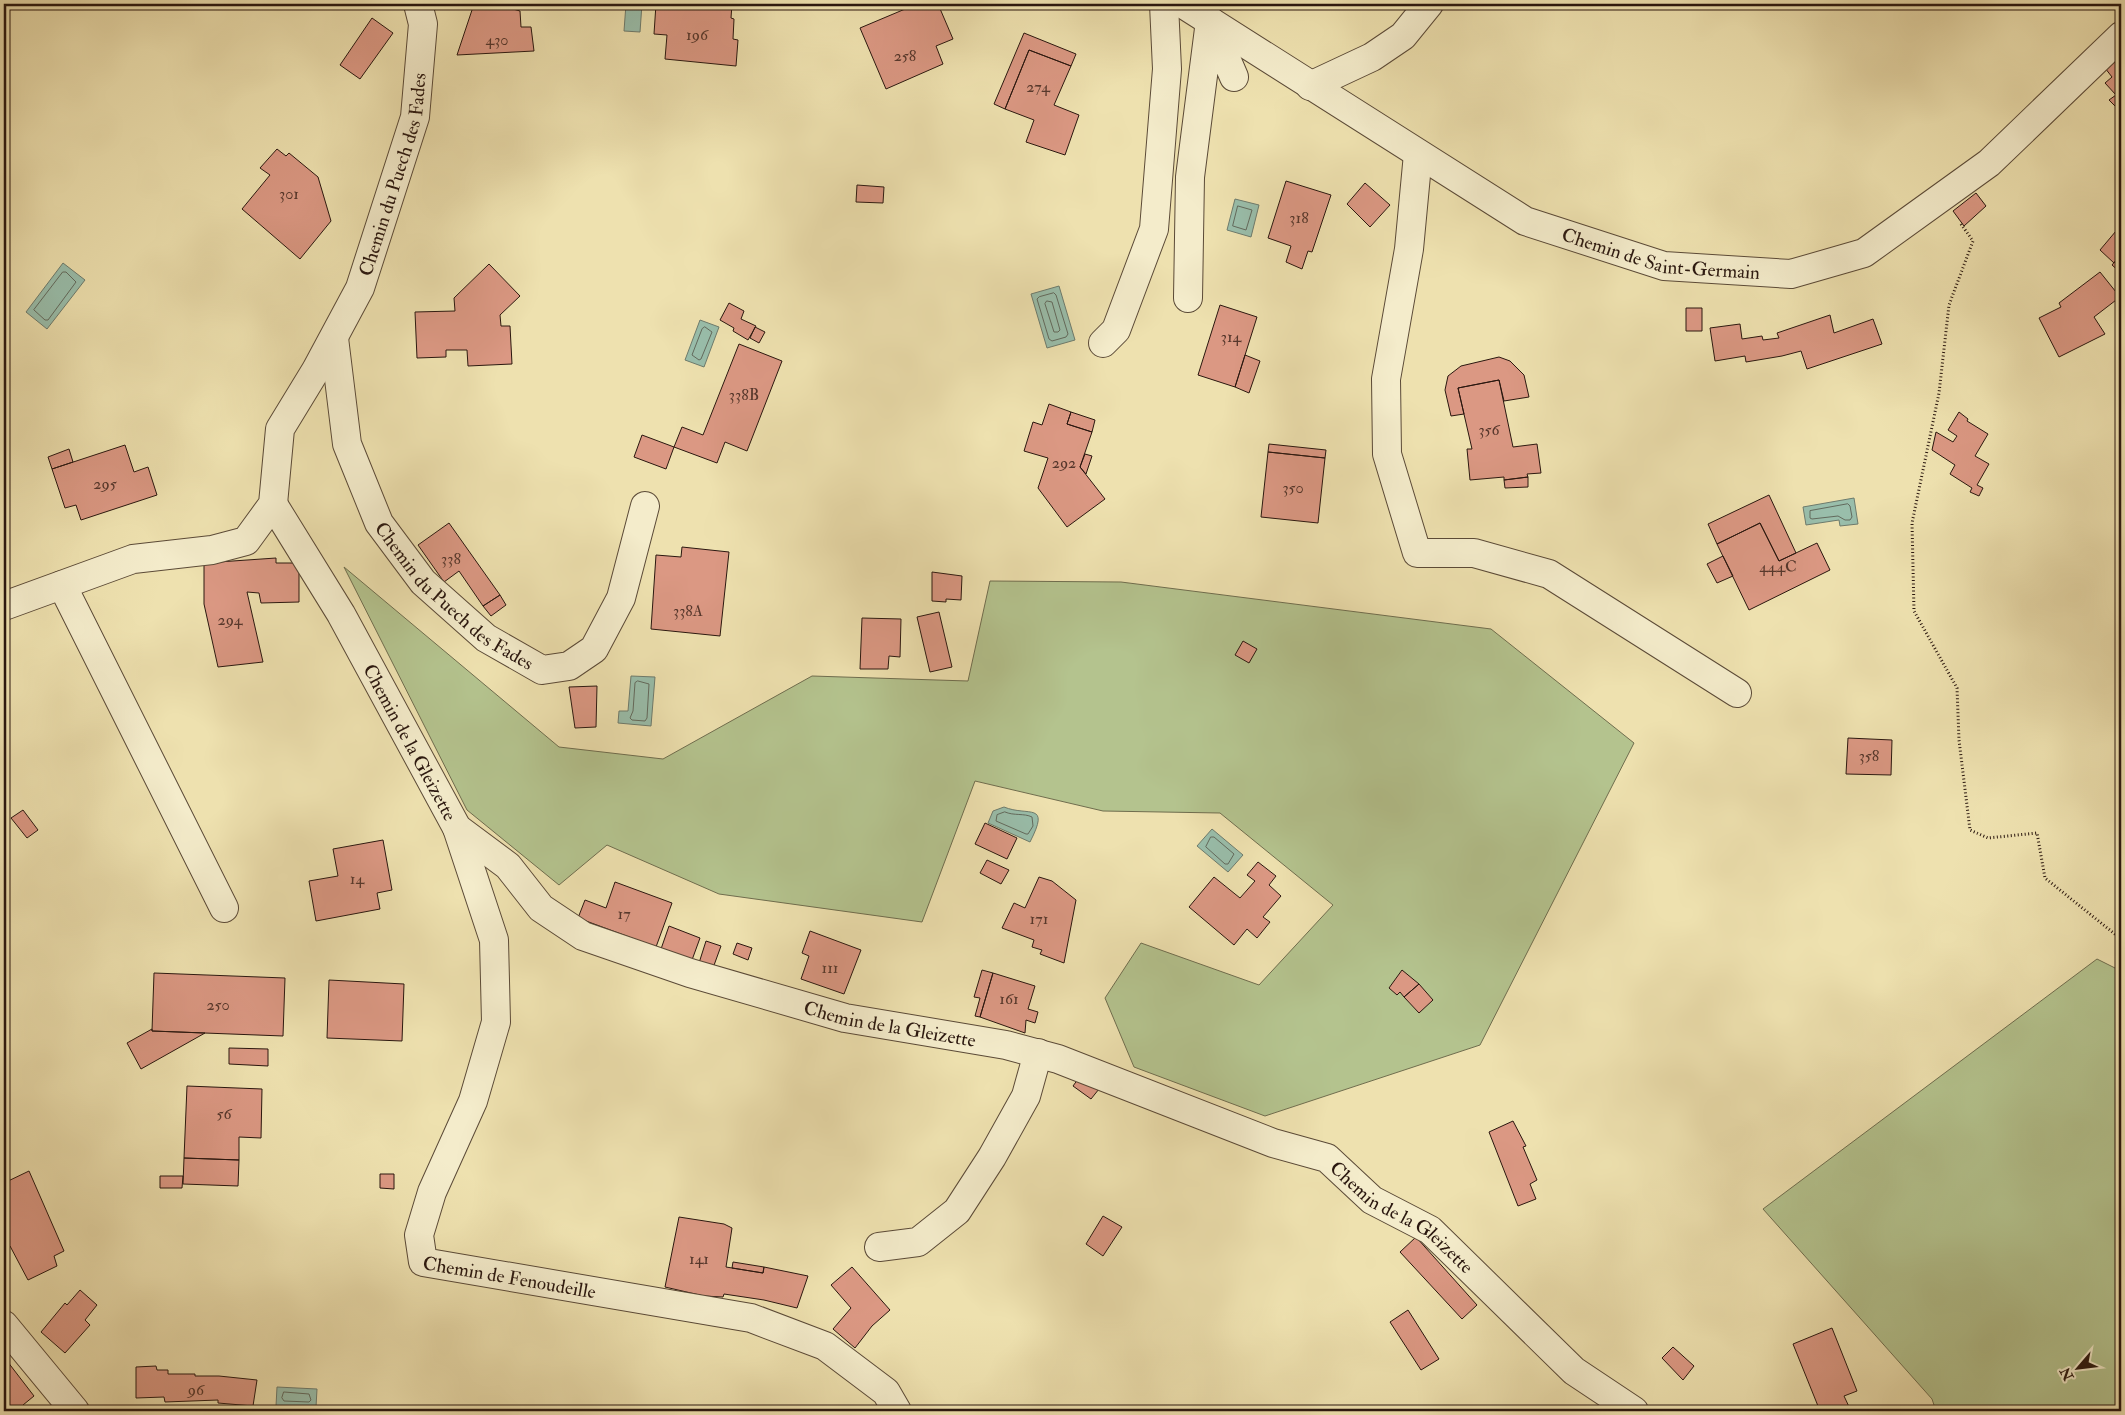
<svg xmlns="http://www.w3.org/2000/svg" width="2125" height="1415" viewBox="0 0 2125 1415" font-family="'IM FELL Double Pica',serif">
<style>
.green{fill:#b4c38e;stroke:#6f6d4e}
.water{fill:#99beab;stroke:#6d7b6d}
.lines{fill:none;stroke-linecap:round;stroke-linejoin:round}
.shore{stroke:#626a5d;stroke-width:1}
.building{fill:#db9883;stroke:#2a170f}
.minor-casing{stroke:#5b4a37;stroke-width:30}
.path{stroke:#2a170f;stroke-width:3;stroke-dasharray:1 2.5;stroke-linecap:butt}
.minor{stroke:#f4eccb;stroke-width:28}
.labels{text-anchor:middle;stroke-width:4;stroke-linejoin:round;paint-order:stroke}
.number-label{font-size:16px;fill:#56372c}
.street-label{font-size:19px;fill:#2a170f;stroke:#f4eccb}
</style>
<rect width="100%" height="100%" fill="#eee1af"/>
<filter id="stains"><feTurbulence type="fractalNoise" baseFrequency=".004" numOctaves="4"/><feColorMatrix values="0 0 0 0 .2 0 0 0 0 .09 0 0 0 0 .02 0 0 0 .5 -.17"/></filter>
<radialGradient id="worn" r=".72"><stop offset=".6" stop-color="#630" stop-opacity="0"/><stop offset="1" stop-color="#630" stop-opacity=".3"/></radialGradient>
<path class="green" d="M344 567 559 747 663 759 812 676 968 681 990 581 1121 582 1491 629 1634 743 1480 1045 1265 1116 1134 1067 1105 998 1141 943 1259 985 1333 905 1220 813 1103 811 975 781 922 922 719 894 607 845 559 885 467 810Z
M2097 959 2121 971V1411H1936L1932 1399 1763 1209Z"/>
<path class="water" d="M626 4H642L640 32 624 31Z
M1235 199 1259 205 1251 237 1227 230Z
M63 263 85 280 47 329 26 312Z
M1059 286 1075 340 1047 348 1031 294Z
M700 320 719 327 704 367 685 360Z
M1854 498 1858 524 1840 526 1839 520 1806 525 1803 507Z
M631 676 655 677 651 726 618 723 619 711H628Z
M1004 807C1028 817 1051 801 1030 842L988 823 993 811Z
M1212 829 1243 855 1228 872 1197 846Z
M277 1387 317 1389 316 1407 276 1406Z"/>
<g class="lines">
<path class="shore" d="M1238 206 1252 210 1246 230 1233 226Z
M63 272H66L76 282 48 320H45L34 310Z
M1054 293 1056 295 1068 334 1066 337 1052 341 1049 339 1037 299 1039 297Z
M1047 301 1052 302 1060 330 1058 332H1054L1045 304Z
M705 327 712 332 701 359 699 360 692 355 702 329Z
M1848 504 1850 506 1852 517 1850 520H1845L1838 516 1812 519 1810 518V511Z
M638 681 649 684 647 718 645 721 632 720 630 718 633 711 635 683Z
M1005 812C1014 816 1024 813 1032 817L1033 826 1028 834H1026L996 821 997 815Z
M1211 837H1214L1234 854 1228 864H1225L1206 847Z
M284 1392 309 1394 311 1400 309 1402 284 1401 282 1398Z"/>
</g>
<path class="building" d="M474 4H496L520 11 521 27H531L534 51 457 55Z
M656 4H736H732L731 18 734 19 733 39 738 40 736 66 665 59 667 35 654 34Z
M917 4H938L953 39 936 46 943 64 886 89 860 28Z
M372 18 393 33 360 79 340 65Z
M1024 33 1076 54 1071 66 1029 50 1005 109 994 104Z
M1029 50 1071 66 1054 105 1079 115 1065 155 1026 142 1034 120 1005 109Z
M2121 54V112L2109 100 2116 95 2105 83 2112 77 2105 68Z
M277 149 286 156 289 153 318 177 331 221 300 259 242 209 270 175 260 168Z
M1286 181 1331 195 1312 252 1308 251 1302 269 1286 262 1291 246 1268 238Z
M1365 183 1390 205 1370 227 1347 204Z
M857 185 884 187 883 203 856 202Z
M1976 193 1986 206 1964 226 1953 211Z
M2116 231 2121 236V254L2114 263 2100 250Z
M2121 254V273L2112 265Z
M489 264 520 296 500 315 501 326H510L512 364 468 366 467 350H446V357L417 358 415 312 455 311 454 298Z
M2100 272 2120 297 2094 317 2105 334 2059 357 2039 318 2061 307 2059 303Z
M729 303 744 311 741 319 756 326 748 340 733 331 734 328 720 320Z
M1220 305 1257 317 1235 387 1198 375Z
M1686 308H1702V331H1686Z
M1830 315 1834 333 1873 319 1882 344 1807 369 1801 351 1782 356 1746 362 1745 356 1715 361 1710 328 1740 324 1742 339 1762 336 1763 340 1779 338 1777 333Z
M755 327 765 332 759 343 750 338Z
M739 344 782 361 747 451 725 442 717 463 674 447 682 427 703 435Z
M1245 355 1260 361 1249 393 1235 387Z
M1499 357 1510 361 1524 375 1529 397 1504 401 1499 380 1458 388 1464 414 1451 416 1445 390 1448 376 1461 366Z
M1499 380 1513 447 1537 444 1541 473 1527 474 1528 477 1504 480V477L1470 480 1467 449H1472L1458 388Z
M1049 404 1071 412 1067 424 1092 432 1080 467 1105 499 1067 527 1038 488 1048 458 1024 451 1033 422 1042 425Z
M1071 412 1095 420 1092 432 1067 424Z
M1959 412 1968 419 1967 421 1988 434 1975 456 1989 464 1977 485 1983 488 1979 496 1970 492 1972 488 1950 474 1955 465 1932 450 1936 432 1953 442 1957 436 1948 430Z
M642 435 674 447 666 469 634 457Z
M1269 444 1326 450 1325 458 1268 452Z
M125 445 134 472 148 467 157 495 81 520 76 505 65 508 52 469Z
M69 449 73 462 52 469 48 457Z
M1268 452 1325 458 1318 523 1261 517Z
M1085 454 1092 456 1086 474 1080 467Z
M1528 477V487L1505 488 1504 480Z
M1769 495 1796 553 1779 561 1760 523 1717 544 1708 524Z
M449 523 500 595 483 606 459 571 444 582 418 545Z
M1760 523 1779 561 1817 543 1830 570 1749 610 1717 544Z
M682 547 729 552 720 636 651 629 656 555 681 557Z
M1723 556 1733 576 1717 583 1707 564Z
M276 558V563H298L299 565V602L261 603 259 593 247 592 263 662 218 667 204 604V563Z
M932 572 962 576 961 600 946 599V602L932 601Z
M500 595 506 605 491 616 483 606Z
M939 612 952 667 930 672 917 617Z
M862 618 901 619 900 657 889 656 888 669H860Z
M1243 641 1257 649 1249 663 1235 655Z
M597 686 596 727 575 728 569 687Z
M1848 738 1892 740 1891 775 1846 774Z
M23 810 38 830 27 838 11 818Z
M985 823 1017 838 1007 859 975 844Z
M383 840 392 890 377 893 380 909 316 921 309 881 338 876 333 849Z
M987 860 1009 870 1001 884 980 873Z
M1258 862 1276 876 1269 885 1281 896 1263 917 1270 922 1257 938 1247 929 1234 945 1189 907 1214 877 1240 898 1255 881 1247 875Z
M1039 877 1052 881 1076 900 1064 963 1040 954 1042 950 1032 947 1034 940 1002 928 1014 903 1025 908Z
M615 882 672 903 656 947 578 918 585 900 606 908Z
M669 926 700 938 692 960 661 949Z
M810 931 861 950 844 994 801 979 809 956 802 953Z
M706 941 721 946 713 968 699 963Z
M737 943 752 948 748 960 733 954Z
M982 970 993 973 980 1017 975 1016 980 998 974 997Z
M1402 970 1419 984 1404 997 1400 992 1397 995 1389 988Z
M154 973 285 978 283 1036 152 1031Z
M993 973 1035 986 1028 1009 1038 1012 1035 1023 1026 1020 1025 1033 980 1017Z
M329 980 404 984 402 1041 327 1038Z
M1419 984 1433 1000 1419 1013 1404 997Z
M152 1029V1031L205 1033 141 1069 127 1043Z
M229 1048 268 1049V1066L229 1064Z
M1081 1075 1099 1089 1091 1099 1073 1086Z
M187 1086 262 1089 261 1138 239 1137V1160L184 1158Z
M1513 1121 1526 1146 1523 1147 1537 1180 1530 1184 1536 1199 1518 1206 1489 1132Z
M184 1158 239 1160 238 1186 183 1184Z
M29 1171 64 1251 54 1256 57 1266 28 1280 10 1246 4 1250V1183Z
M380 1174H394V1189L380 1188Z
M160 1176H183L182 1188H160Z
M1103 1216 1122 1227 1103 1256 1086 1244Z
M679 1217 724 1224 732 1228 726 1267 763 1273 764 1267 808 1276 797 1308 764 1300 724 1294 723 1297 704 1296 665 1287Z
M1416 1237 1477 1305 1462 1319 1400 1252Z
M733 1262 764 1267 763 1273 732 1268Z
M852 1267 890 1310 872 1326 855 1348 833 1329 851 1308 831 1285Z
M80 1290 97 1305 85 1320 90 1325 65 1353 41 1332 65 1303 67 1305Z
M1408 1310 1439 1359 1421 1370 1390 1322Z
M1832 1328 1857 1391 1844 1396 1851 1411H1820L1793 1344Z
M1673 1347 1694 1366 1683 1380 1662 1358Z
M4 1357 34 1396 23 1405 28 1411H4Z
M156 1366 157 1370H168V1374H195V1376H219L257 1380 253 1406 218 1403V1400L165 1402 164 1397 136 1398V1367Z"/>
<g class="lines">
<g class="minor-casing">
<g id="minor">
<path id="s1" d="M1183 4 1525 221 1664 266 1791 274 1864 253 1989 163 2121 36"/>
<path d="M1310 86 1372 57 1403 36 1429 4"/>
<path d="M1418 154 1409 249 1386 379 1387 454 1417 553H1474L1549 574 1737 693"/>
<path d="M1188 298 1190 177 1210 21 1234 77"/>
<path id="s2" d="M334 338 347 444 379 523 423 582 486 638 542 670 569 666 594 649 621 598 645 506"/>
<path d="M1103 343 1116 330 1154 229 1167 69 1164 4"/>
<path id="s3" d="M273 504 341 614 457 828 508 866 541 908 583 936 690 973 845 1018 1006 1045 1058 1059 1273 1143 1327 1158 1372 1200 1430 1230 1574 1371 1634 1411"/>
<path d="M62 585 224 908"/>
<path id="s4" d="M4 606 133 559 212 550 246 541 273 504 280 429 316 370 360 288 415 117 423 24 418 4"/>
<path id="s5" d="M457 828 494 940 496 1022 473 1101 432 1192 419 1235 423 1262 751 1318 825 1346 886 1392 897 1411"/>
<path d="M879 1247 918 1242 957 1211 992 1157 1026 1096 1038 1053"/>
<path d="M4 1325 75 1411"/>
</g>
</g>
<path class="path" d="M1961 224 1973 241 1949 305 1939 393 1912 523 1914 611 1957 688 1959 740 1970 830 1988 838 2037 833 2045 878 2121 939"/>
<use href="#minor" class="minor"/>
</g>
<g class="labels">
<g class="number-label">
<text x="697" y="40">196</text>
<text x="497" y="45">430</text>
<text x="905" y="61">258</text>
<text x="1038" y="92">274</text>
<text x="289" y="199">301</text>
<text x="1299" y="223">318</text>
<text x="1231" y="342">314</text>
<text x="744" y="400">338B</text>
<text x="1489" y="435">356</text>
<text x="1064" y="468">292</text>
<text x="105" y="489">295</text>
<text x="1293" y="493">350</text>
<text x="451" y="564">338</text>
<text x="1778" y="572">444C</text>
<text x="688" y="616">338A</text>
<text x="230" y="625">294</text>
<text x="1869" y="761">358</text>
<text x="357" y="884">14</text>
<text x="624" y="919">17</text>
<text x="1039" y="924">171</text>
<text x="830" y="973">111</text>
<text x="1009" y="1004">161</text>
<text x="218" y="1010">250</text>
<text x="224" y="1119">56</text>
<text x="699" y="1264">141</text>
<text x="196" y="1395">96</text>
</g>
<g class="street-label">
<text dy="7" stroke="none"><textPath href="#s4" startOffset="654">Chemin du Puech des Fades</textPath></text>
<text dy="7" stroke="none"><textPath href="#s1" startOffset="546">Chemin de Saint-Germain</textPath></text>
<text dy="7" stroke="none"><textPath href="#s2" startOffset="298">Chemin du Puech des Fades</textPath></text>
<text dy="7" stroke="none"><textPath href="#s3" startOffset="275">Chemin de la Gleizette</textPath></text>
<text dy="7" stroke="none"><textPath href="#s3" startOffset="860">Chemin de la Gleizette</textPath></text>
<text dy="7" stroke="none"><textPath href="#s3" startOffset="1415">Chemin de la Gleizette</textPath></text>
<text dy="7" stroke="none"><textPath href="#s5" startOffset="542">Chemin de Fenoudeille</textPath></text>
</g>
</g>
<rect width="2125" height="1415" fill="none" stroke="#eee1af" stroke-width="20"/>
<rect x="5" y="5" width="2115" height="1405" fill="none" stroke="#2a170f" stroke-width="2.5"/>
<rect x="10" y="10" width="2105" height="1395" fill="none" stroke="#2a170f"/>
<g transform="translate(2078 1368) rotate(242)" stroke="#f4eccb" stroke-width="4" paint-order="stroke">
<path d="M0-4L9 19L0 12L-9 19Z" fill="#2a170f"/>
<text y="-8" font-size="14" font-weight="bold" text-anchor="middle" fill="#2a170f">N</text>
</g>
<rect width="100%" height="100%" filter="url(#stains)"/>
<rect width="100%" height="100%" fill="url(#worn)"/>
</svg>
